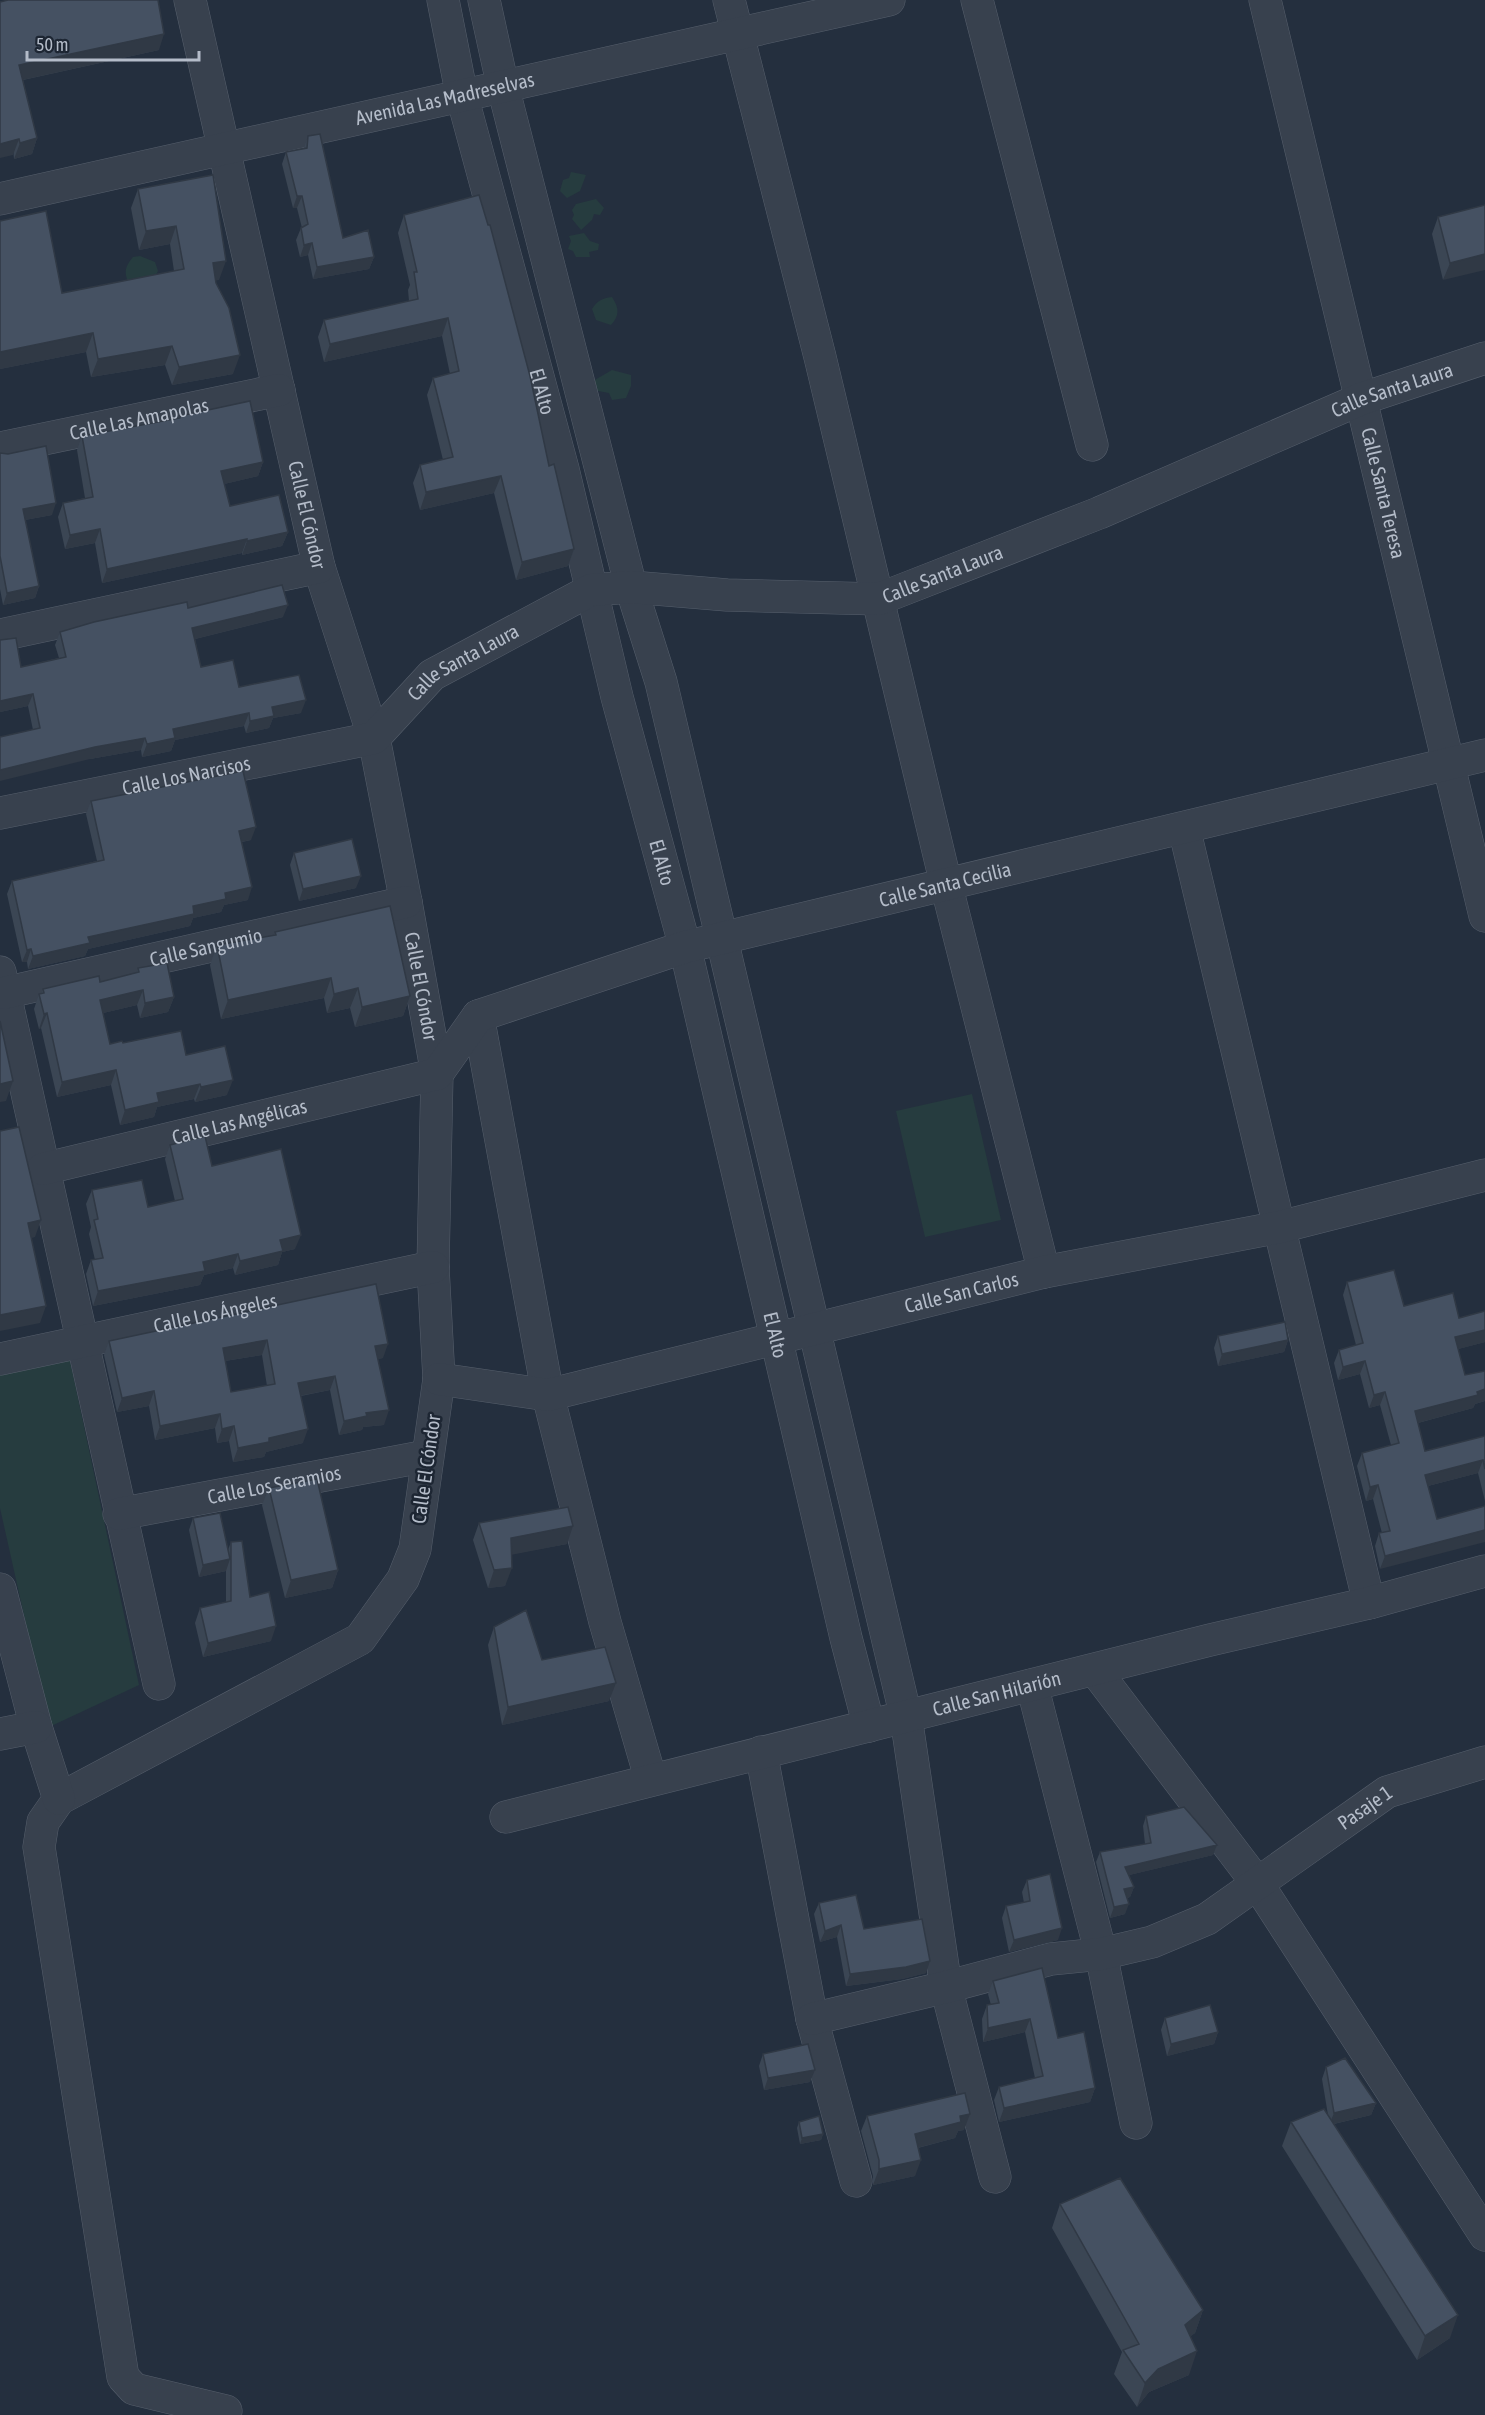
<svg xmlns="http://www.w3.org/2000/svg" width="1485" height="2415" viewBox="0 0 1485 2415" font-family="'Asap Condensed',sans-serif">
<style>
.green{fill:#263c3f}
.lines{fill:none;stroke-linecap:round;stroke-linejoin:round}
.minor-casing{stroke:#565f6c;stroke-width:33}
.minor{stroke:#38414e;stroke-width:32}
.wall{fill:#3b4654;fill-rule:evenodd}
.shaded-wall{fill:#303945}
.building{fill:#455162;stroke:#303945;stroke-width:1.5;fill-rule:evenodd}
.labels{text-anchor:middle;stroke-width:5;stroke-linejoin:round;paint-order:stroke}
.street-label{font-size:20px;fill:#b4bcc9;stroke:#1d2633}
</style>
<rect width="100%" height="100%" fill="#242f3e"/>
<path class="green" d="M571 172 586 175 580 191 567 198 560 191 563 180 569 178Z
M596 199 604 208 600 215 594 214 592 220 581 230 572 219 574 215 572 210 576 204Z
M584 233 590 241 599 244 598 250 589 252 590 257H576L573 251 568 249 571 241 569 236Z
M140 256 155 262 158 271 154 278 132 290C125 276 122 270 133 257Z
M612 297C619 308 620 315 611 325L596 320 592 309C597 301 602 298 612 297Z
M612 370 631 375V386L626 398 612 400 609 393 593 390V381Z
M972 1094 1001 1220 925 1237 896 1111Z
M69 1356 139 1685 49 1727 0 1508V1374Z"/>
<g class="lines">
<g class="minor-casing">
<g id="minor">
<path id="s1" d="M190 0 319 567 374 738 406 902 437 1074 433 1267 439 1379 415 1549 403 1579 360 1639 59 1799 43 1822 39 1847 123 2377 134 2389 226 2411"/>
<path id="s2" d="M443 0 462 96 563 469 617 697 685 947 846 1638 869 1726"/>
<path d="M484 0 503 87 631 587 661 682 906 1717 946 1987 995 2177"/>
<path d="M729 0 820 357 946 884 1044 1272"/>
<path d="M977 0 1092 445"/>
<path id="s3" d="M1265 0 1485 916"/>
<path id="s4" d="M0 199C296 130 593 67 889 0"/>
<path id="s5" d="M0 448 279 390"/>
<path d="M0 635 319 567"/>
<path id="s6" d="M0 813 374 738 432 675 591 590 631 587 727 595 879 599 1099 513 1361 399 1485 358"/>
<path d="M1184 828 1369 1603"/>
<path d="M0 972 159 1684"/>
<path id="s7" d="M4 993 406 902"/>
<path d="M478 1016 548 1395 605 1622 651 1780"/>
<path id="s8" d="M43 1169 437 1074 478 1016 685 947 1485 755"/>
<path id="s9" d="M0 1359 433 1267"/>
<path id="s10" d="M439 1379 548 1395 1044 1272 1280 1227 1485 1175"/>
<path id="s11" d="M119 1514 427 1456"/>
<path d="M0 1589 36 1727 59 1799"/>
<path d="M1095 1670 1257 1883 1485 2235"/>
<path d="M1032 1685 1101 1954 1136 2123"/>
<path d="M0 1734 36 1727"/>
<path d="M761 1752 812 2019 856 2181"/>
<path id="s12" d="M506 1817 1210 1640 1369 1603 1485 1571"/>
<path id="s13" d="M812 2019 946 1987 1051 1959 1101 1954 1152 1942 1207 1919 1387 1792 1485 1762"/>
</g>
</g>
<use href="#minor" class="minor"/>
</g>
<path class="wall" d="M0 2 159 50 23 80 37 138 32 154 14 159Z
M308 136 343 238 374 257 369 269 313 279 308 255 300 257 296 240 301 228H302L297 208H293L282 164 286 152 304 148Z
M213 175 219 280H215L233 374 172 385 165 365 91 377 86 352 0 369V221L62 293 174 271 170 244 139 250 131 208 138 189Z
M1485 205 1443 280 1432 234 1438 217Z
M404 215 549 466 574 549 568 566 516 580 494 493 420 510 413 483 420 465 443 460 427 395 433 378 450 374 442 336 324 362 318 337 324 320 409 301 408 290 410 285 398 233Z
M180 416 263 462 258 476 224 484 230 506 288 532 282 546 242 555V553L102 583 95 543 65 549 58 517 63 503 85 498 77 450 82 436 179 418Z
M0 453 52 515 25 520 39 586 35 598 3 605 0 589Z
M188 608 283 617 195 639 201 667 239 687 301 713 273 718 269 728 246 733 244 726 175 740 171 751 142 757 141 750 90 759 33 730 28 706 0 712V640L21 667 59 658 55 645 60 632Z
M91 801 251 840 242 842 248 900 224 905 221 912 193 918 190 926 88 949 85 956 28 969 27 962H22L7 894 12 881 97 861 86 814Z
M294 853 356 888 299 901 290 865Z
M275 932 410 996 403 1016 355 1027 350 1008 327 1013 324 998 221 1019 210 965 217 945 274 936Z
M138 968 174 997 168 1012 140 1018 137 1005 103 1013 110 1044 123 1043 186 1055 227 1095 195 1102 194 1099 157 1107 154 1117 120 1125 111 1085 57 1097 41 1028 39 1029 34 1009 39 994H41L43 989 100 982 137 973Z
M170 1145 212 1166 295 1249 282 1252 278 1265 235 1275 233 1268 204 1275 200 1285 93 1306 86 1274 91 1260H95L89 1234 91 1227 86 1204 92 1190 148 1207 175 1201 165 1159Z
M1347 1282 1404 1306 1459 1318 1485 1342 1458 1349 1465 1375 1485 1371V1401L1475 1404 1473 1408 1418 1423 1425 1451 1485 1436V1501L1478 1473 1428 1486 1380 1569 1375 1546 1379 1533H1382L1373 1499 1366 1501 1357 1466 1362 1453 1391 1445 1380 1405 1369 1408 1360 1374 1338 1380 1334 1363 1339 1350 1356 1345 1343 1295Z
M376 1284 383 1358 377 1359 384 1425 363 1427 362 1430 339 1435 330 1390 301 1396 303 1443 266 1452 264 1457 233 1462 229 1441 217 1443 215 1428 155 1440 149 1406 117 1412 104 1355 109 1341ZM262 1355 267 1386 231 1392 225 1361Z
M1218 1336 1288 1340 1284 1352 1218 1366 1214 1348Z
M269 1488 338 1570 332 1588 285 1598 262 1505Z
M193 1518 228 1550 231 1542 250 1597 271 1641 203 1657 195 1623 200 1608 226 1602V1571L199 1577 189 1530Z
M479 1523 567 1544 512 1554 505 1586 488 1588 473 1540Z
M494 1627 542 1660 609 1701 502 1725 488 1645Z
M1146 1816 1217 1845 1213 1855 1129 1875 1134 1887 1130 1897 1127 1898 1125 1914 1110 1918 1096 1862 1100 1852 1145 1844 1143 1826Z
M1027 1880 1058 1940 1009 1952 1002 1918 1006 1906 1024 1903 1022 1892Z
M819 1903 864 1929 926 1973 902 1979 846 1986 837 1937 820 1942 814 1914Z
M993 1981 1058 2038 1095 2088 1090 2102 999 2122 994 2100 999 2087 1035 2078 1025 2032 983 2042 982 2019 987 2005H991L988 1994Z
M1165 2018 1218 2032 1214 2044 1167 2056 1161 2030Z
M763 2054 810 2082 764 2090 759 2066Z
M1326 2067 1376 2103 1371 2115 1334 2124 1450 2338 1417 2360 1282 2146 1291 2122 1328 2115 1322 2079Z
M867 2116 964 2130 958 2131 955 2138 918 2148 915 2176 873 2185V2176L861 2131Z
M799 2122 823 2134 821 2140 800 2144 797 2128Z
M1060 2204 1203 2310 1195 2333 1190 2336 1189 2375 1149 2392 1137 2407 1114 2374 1122 2352 1052 2228Z"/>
<path class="shaded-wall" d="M164 34 159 50 13 82 19 65Z
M37 138 32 154 14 159 20 143Z
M19 139 13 155 0 158V144Z
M297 196H302L297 208H293Z
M176 226 170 244 139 250 146 231Z
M312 243 308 255 300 257 304 245Z
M1485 254V270L1443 280 1450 263Z
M374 257 369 269 313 279 317 267Z
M226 261 219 280 206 282 213 263Z
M448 318 442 336 324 362 330 344Z
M93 333 86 352 0 369V352Z
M172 346 165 365 91 377 98 359Z
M240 355 233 374 172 385 179 367Z
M263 462 258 476 216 486 221 471Z
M501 476 494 493 420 510 426 492Z
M56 503 52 515 19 521 23 509Z
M100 529 95 543 65 549 70 535Z
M288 532 282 546 242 555 247 541Z
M247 539 242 553 102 583 107 569Z
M574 549 568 566 516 580 522 562Z
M39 586 35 598 3 605 7 593Z
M288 605 283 617 187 641 192 628Z
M33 694 28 706 0 712V701Z
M306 700 301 713 273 718 269 728 246 733 250 721 272 707Z
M249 713 244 726 175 740 171 751 142 757 147 744 173 729Z
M145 738 141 750 90 759 0 781V770L95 747Z
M256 827 251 840 235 843 239 831Z
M361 876 356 888 299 901 303 889Z
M252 887 248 900 224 905 221 912 193 918 190 926 88 949 85 956 28 969 33 956 88 937 193 906 225 893Z
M31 949 27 962H22L27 950Z
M331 978 324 998 221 1019 228 1000Z
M358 988 350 1008 327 1013 334 994Z
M143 990 137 1005 95 1015 100 1000Z
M410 996 403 1016 355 1027 362 1007Z
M174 997 168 1012 140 1018 145 1003Z
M47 1013 41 1028 39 1029 44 1014Z
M116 1070 111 1085 57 1097 62 1082Z
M233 1080 227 1095 195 1102 201 1087Z
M13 1081 6 1101 0 1102V1084Z
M200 1084 194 1099 157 1107 154 1117 120 1125 125 1110 157 1093Z
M41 1220 35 1237 22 1241 28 1223Z
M301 1235 295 1249 282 1252 278 1265 235 1275 240 1261 280 1240Z
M238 1254 233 1268 204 1275 200 1285 93 1306 98 1291 203 1262Z
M46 1306 40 1323 0 1331V1315Z
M1485 1330V1342L1451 1351 1455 1337Z
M267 1340 262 1355 218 1362 223 1348Z
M1288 1340 1284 1352 1218 1366 1222 1354Z
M388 1344 383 1358 370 1361 375 1346Z
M1365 1361 1360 1374 1338 1380 1343 1367Z
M335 1376 330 1390 293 1397 298 1383Z
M1485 1389V1401L1475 1404 1473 1408 1410 1425 1415 1411Z
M154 1391 149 1406 117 1412 122 1398Z
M1385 1392 1380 1405 1369 1408 1374 1395Z
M389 1410 384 1425 363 1427 362 1430 339 1435 344 1421 366 1413Z
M220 1414 215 1428 155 1440 160 1426Z
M234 1426 229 1441 217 1443 222 1429Z
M308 1429 303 1443 266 1452 264 1457 233 1462 238 1448 269 1438Z
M1483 1460 1478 1473 1420 1488 1425 1475Z
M1378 1485 1373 1499 1366 1501 1370 1487Z
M573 1526 567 1544 505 1556 511 1538Z
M1485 1530V1542L1380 1569 1385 1556Z
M230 1559 226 1571 199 1577 203 1565Z
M512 1568 505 1586 488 1588 494 1570Z
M338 1570 332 1588 285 1598 291 1580Z
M276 1626 271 1641 203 1657 208 1643Z
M616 1683 609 1701 502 1725 508 1707Z
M1217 1845 1213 1855 1121 1877 1125 1867Z
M1134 1887 1130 1897 1121 1899 1124 1889Z
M1129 1904 1125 1914 1110 1918 1114 1907Z
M841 1925 837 1937 820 1942 825 1931Z
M1062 1928 1058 1940 1009 1952 1014 1940Z
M930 1961 926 1973 902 1979 846 1986 850 1974Z
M1030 2019 1025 2032 983 2042 988 2028Z
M1218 2032 1214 2044 1167 2056 1171 2044Z
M815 2070 810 2082 764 2090 768 2078Z
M1095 2088 1090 2102 999 2122 1004 2108Z
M1376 2103 1371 2115 1329 2125 1334 2113Z
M970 2114 964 2130 958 2131 955 2138 909 2150 915 2134 960 2116Z
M823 2134 821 2140 800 2144 802 2138Z
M921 2160 915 2176 873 2185 879 2169Z
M1203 2310 1195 2333 1177 2348 1185 2325Z
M1458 2315 1450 2338 1417 2360 1425 2336Z
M1197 2351 1189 2375 1149 2392 1137 2407 1145 2383 1158 2369Z"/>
<path class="building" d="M8 0H158L164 34 19 65 37 138 20 143 19 139 0 144V2Z
M320 134 343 238 368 230 374 257 317 267 312 243 304 245 301 228 308 224 302 196H297L286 152 307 148 308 136Z
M213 175 226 261 213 263 216 283 229 308 240 355 179 367 172 346 98 359 93 333 0 352V221L46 211 62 293 184 269 176 226 146 231 138 189Z
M479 195 488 225H490L530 376 549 466 554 464 574 549 522 562 501 476 426 492 420 465 453 457 433 378 459 371 448 318 330 344 324 320 418 299 414 272H417L404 215Z
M1485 205V254L1450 263 1438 217Z
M250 401 263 462 221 471 230 506 279 495 288 532 247 541V539L107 569 100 529 70 535 63 503 93 497 82 436 180 418V416Z
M46 446 56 503 23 509 39 586 7 593 0 556V453L8 454Z
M282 585 288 605 192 628 201 667 233 660 239 687 299 675 306 700 272 707 274 716 250 721 249 713 173 729 175 738 147 744 145 738 95 747 0 770V737L40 728 33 694 0 701V640L16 638 21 667 66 657 60 632 94 622 187 602 188 608Z
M243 771 256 827 239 831 252 887 225 893 226 899 193 906 194 914 88 937 90 943 33 956 31 949 27 950 12 881 104 860 91 801Z
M352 839 361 876 303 889 294 853Z
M390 906 410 996 362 1007 358 988 334 994 331 978 228 1000 217 945 276 935 275 932Z
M167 963 174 997 145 1003 143 990 100 1000 110 1044 122 1041 123 1043 181 1031 186 1055 225 1046 233 1080 201 1087 200 1084 157 1093 159 1102 125 1110 116 1070 62 1082 47 1013 44 1014 39 994 44 993 43 989 99 976 100 982 139 972 138 968Z
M0 1021 13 1081 0 1084Z
M19 1127 41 1220 28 1223 46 1306 0 1315V1131Z
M205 1136 212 1166 281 1149 301 1235 280 1240 283 1251 240 1261 238 1254 203 1262 205 1271 98 1291 91 1260 103 1258 94 1220 98 1219 92 1190 142 1180 148 1207 183 1199 170 1145Z
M1394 1270 1404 1306 1453 1293 1459 1318 1485 1311V1330L1455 1337 1465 1375 1485 1371V1389L1477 1392 1478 1395 1415 1411 1425 1451 1485 1436V1469L1483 1460 1425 1475 1437 1519 1485 1506V1530L1385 1556 1379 1533 1390 1531 1378 1485 1370 1487 1362 1453 1399 1443 1385 1392 1374 1395 1365 1361 1343 1367 1339 1350 1363 1343 1347 1282Z
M376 1284 388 1344 375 1346 389 1410 366 1413 367 1416 344 1421 335 1376 298 1383 308 1429 269 1438V1442L238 1448 234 1426 222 1429 220 1414 160 1426 154 1391 122 1398 109 1341ZM267 1340 275 1384 231 1392 223 1348Z
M1285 1322 1288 1340 1222 1354 1218 1336Z
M317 1479 338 1570 291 1580 269 1488Z
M568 1507 573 1526 511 1538 512 1568 494 1570 479 1523Z
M220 1513 230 1559 203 1565 193 1518Z
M242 1541 250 1597 269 1592 276 1626 208 1643 200 1608 231 1601V1542Z
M526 1610 542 1660 605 1647 616 1683 508 1707 494 1627Z
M1184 1807 1217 1845 1125 1867 1134 1887 1124 1889 1129 1904 1114 1907 1100 1852 1151 1843 1146 1816Z
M1050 1874 1062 1928 1014 1940 1006 1906 1030 1901 1027 1880Z
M856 1895 864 1929 922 1919 930 1961 906 1967 850 1974 841 1925 825 1931 819 1903Z
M1042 1968 1058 2038 1084 2032 1095 2088 1004 2108 999 2087 1043 2076 1030 2019 988 2028 987 2005 999 2003 993 1981Z
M1210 2005 1218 2032 1171 2044 1165 2018Z
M808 2044 815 2070 768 2078 763 2054Z
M1345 2058 1376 2103 1334 2113 1326 2067Z
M965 2093 970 2114 960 2116 961 2122 915 2134 921 2160 879 2169V2160L867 2116Z
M1324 2109 1458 2315 1425 2336 1291 2122Z
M819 2116 823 2134 802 2138 799 2122Z
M1120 2178 1203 2310 1185 2325 1197 2351 1158 2369 1145 2383 1123 2350 1139 2344 1060 2204Z"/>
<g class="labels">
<g class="street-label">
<text dy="7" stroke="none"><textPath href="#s4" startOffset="456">Avenida Las Madreselvas</textPath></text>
<text dy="7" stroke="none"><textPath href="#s2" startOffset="404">El Alto</textPath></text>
<text dy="7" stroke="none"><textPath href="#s6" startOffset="1490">Calle Santa Laura</textPath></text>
<text dy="7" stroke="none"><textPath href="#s5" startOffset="142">Calle Las Amapolas</textPath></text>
<text dy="7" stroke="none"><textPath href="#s3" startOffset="507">Calle Santa Teresa</textPath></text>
<text dy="7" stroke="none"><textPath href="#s1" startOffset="528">Calle El Cóndor</textPath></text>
<text dy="7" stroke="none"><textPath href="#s6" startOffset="1004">Calle Santa Laura</textPath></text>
<text dy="7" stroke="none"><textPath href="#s6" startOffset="500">Calle Santa Laura</textPath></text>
<text dy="7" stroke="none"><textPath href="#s6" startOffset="190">Calle Los Narcisos</textPath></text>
<text dy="7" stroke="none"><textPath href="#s2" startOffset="890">El Alto</textPath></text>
<text dy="7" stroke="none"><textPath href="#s8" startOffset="962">Calle Santa Cecilia</textPath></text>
<text dy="7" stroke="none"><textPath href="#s7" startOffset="207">Calle Sangumio</textPath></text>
<text dy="7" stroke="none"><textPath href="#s1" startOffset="1014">Calle El Cóndor</textPath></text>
<text dy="7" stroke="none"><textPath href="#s8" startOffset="202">Calle Las Angélicas</textPath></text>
<text dy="7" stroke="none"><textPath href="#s10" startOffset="536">Calle San Carlos</textPath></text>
<text dy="7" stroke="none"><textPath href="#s9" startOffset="220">Calle Los Ángeles</textPath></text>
<text dy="7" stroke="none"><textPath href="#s2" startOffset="1376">El Alto</textPath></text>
<text transform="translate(426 1469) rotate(-82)" y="7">Calle El Cóndor</text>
<text dy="7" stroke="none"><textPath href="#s11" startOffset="158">Calle Los Seramios</textPath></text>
<text dy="7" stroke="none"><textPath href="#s12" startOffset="506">Calle San Hilarión</textPath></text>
<text dy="7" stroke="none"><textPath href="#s13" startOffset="602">Pasaje 1</textPath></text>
</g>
</g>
<path d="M27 51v9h172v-9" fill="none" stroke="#b4bcc9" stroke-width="3"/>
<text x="36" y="51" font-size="18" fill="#b4bcc9" stroke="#1d2633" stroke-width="4.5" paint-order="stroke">50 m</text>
</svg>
